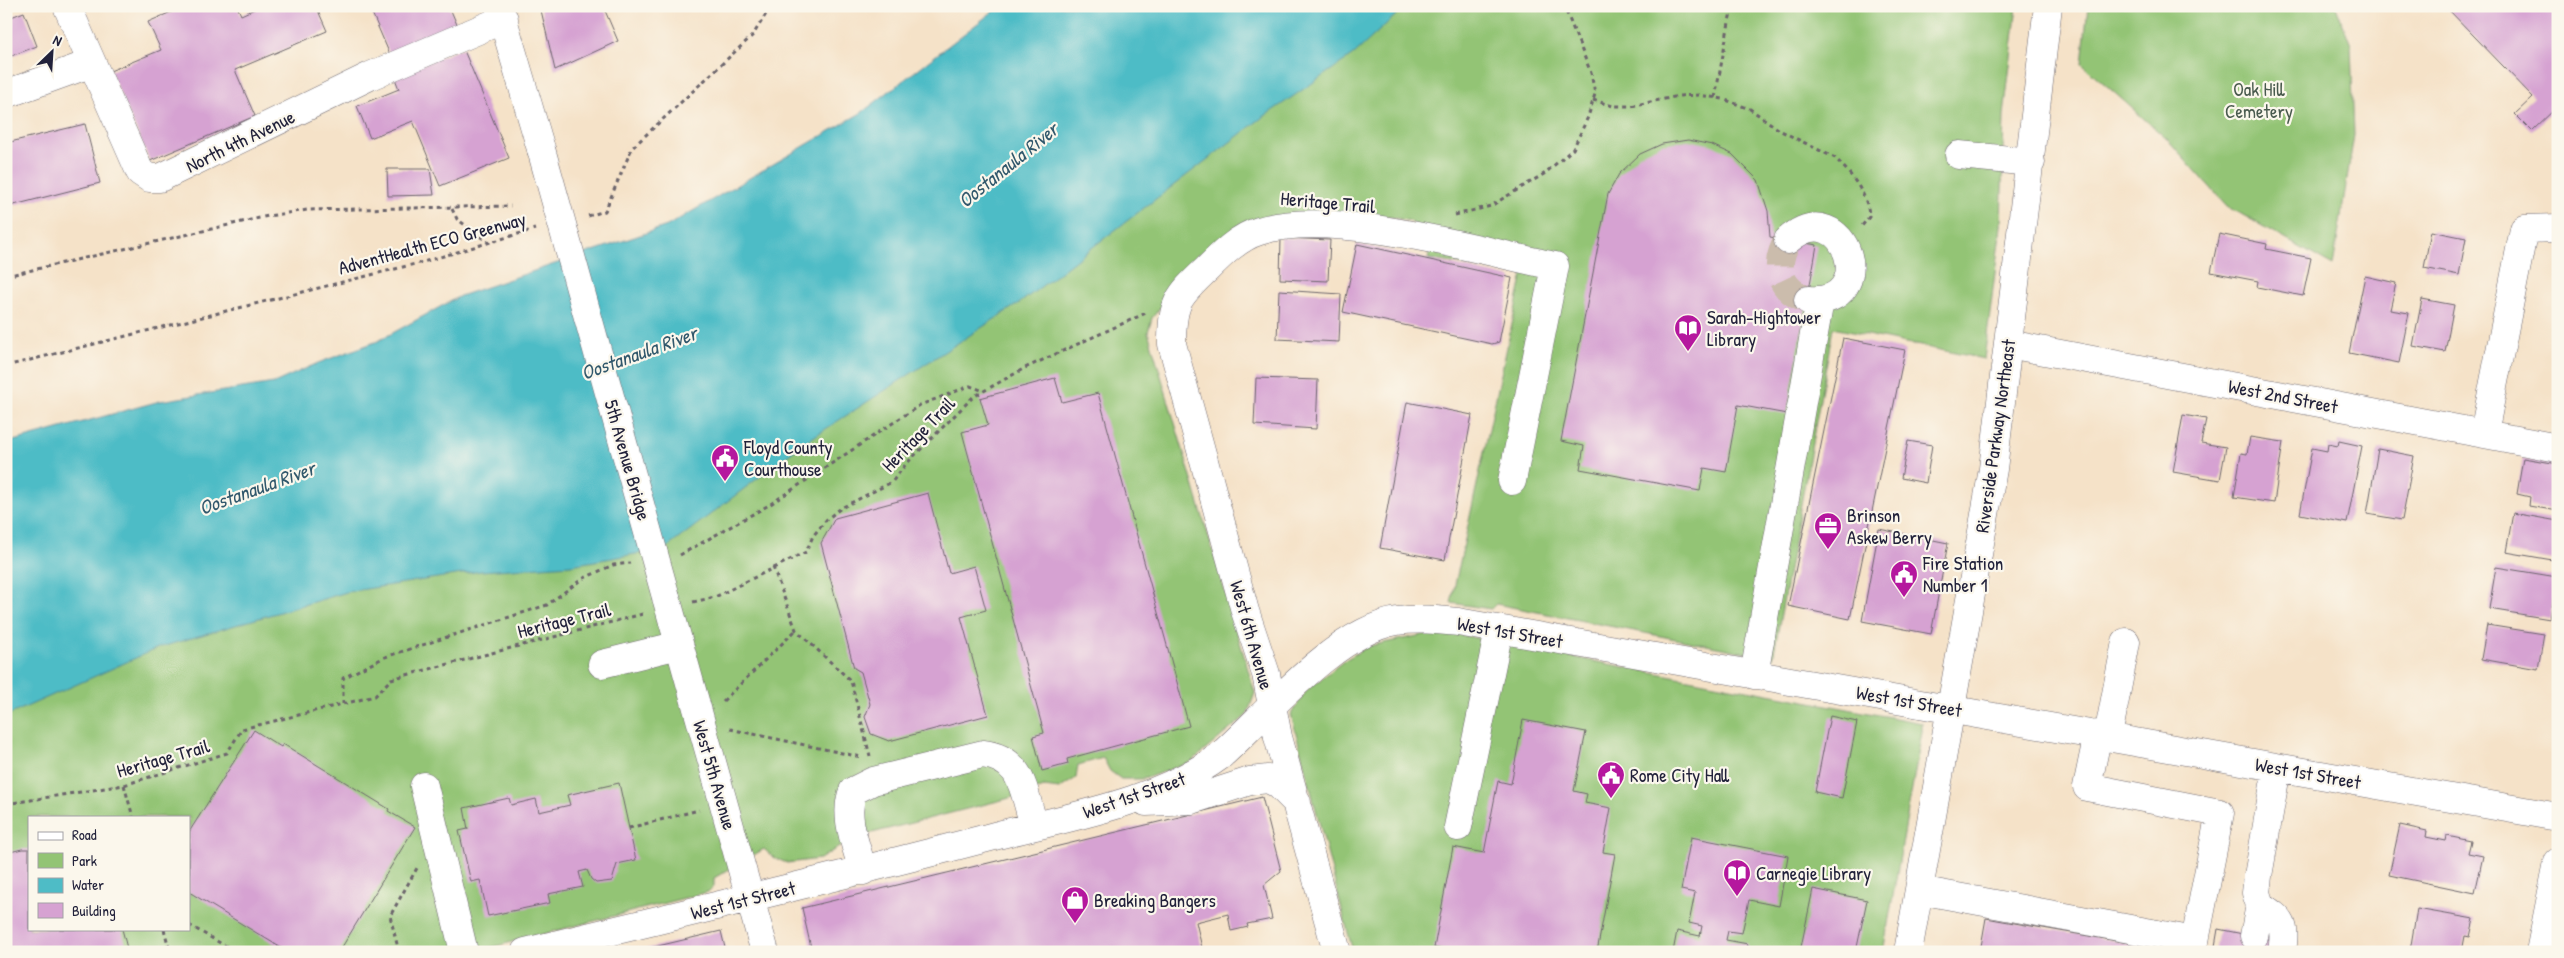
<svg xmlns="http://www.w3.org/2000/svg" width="2564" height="958" viewBox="0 0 2564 958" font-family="'Patrick Hand',sans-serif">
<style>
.green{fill:#93c474;stroke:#5a7358;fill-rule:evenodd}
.water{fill:#4ebcc6;stroke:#386f80}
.building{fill:#d6a2d2}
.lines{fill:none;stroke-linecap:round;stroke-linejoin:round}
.minor-tunnel{stroke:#cbbcac;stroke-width:28;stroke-dasharray:28 14;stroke-linecap:butt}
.minor-casing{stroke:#6c656c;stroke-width:29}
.path{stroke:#6c656c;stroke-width:3;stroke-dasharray:4 4;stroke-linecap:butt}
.minor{stroke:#fff;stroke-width:28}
.minor-bridge-casing{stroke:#6c656c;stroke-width:29;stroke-linecap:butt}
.minor-bridge{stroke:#fff;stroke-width:28}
.labels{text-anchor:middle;stroke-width:4.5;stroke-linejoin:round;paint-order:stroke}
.park-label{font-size:19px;fill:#4a5b4f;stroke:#fbf7ec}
.street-label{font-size:19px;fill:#22223b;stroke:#fbf7ec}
.poi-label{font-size:19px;fill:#22223b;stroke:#fbf7ec;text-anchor:start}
.water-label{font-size:20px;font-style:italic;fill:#31586c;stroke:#fbf7ec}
</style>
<rect width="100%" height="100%" fill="#fbf7ec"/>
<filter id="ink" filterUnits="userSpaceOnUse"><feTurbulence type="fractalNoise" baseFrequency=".02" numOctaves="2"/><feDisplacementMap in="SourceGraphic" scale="10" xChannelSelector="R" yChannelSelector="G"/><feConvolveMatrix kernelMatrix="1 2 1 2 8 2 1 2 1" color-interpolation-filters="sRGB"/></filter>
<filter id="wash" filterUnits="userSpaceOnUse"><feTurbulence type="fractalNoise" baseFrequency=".0096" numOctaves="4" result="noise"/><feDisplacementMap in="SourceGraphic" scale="20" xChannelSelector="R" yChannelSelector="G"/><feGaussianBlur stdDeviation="1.12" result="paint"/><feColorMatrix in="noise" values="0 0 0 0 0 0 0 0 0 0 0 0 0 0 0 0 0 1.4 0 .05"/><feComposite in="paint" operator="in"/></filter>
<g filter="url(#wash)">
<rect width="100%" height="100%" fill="#f5e2c8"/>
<path class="green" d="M1194 6H2017L2004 115 2001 226 1984 359 1833 328 1773 658 1496 604 1491 609 1451 603 1523 274 1428 259 1432 240 1410 221 1390 217 1285 216 1175 289 1152 318 1148 332 1255 693 1247 715 1191 762 1143 779H1121L1110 771 1103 758 1078 765 1076 778 1059 789 1044 787 1006 799 872 833 837 848 820 859 787 863 774 858 764 849 714 878V886L708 892 473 952H6V571ZM29 817H189V929H29Z
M2088 6H2336L2351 45 2354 135 2333 266 2227 206 2168 140 2082 64Z
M1427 634H1457L1529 649 1922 723V732L1883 952H1353L1291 714 1307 690 1345 660 1369 646Z"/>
<path class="water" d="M1000 6H1403L1397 14 1353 55 1259 120 1021 302 804 443 665 549 571 565 481 571 347 592 158 648 6 716V443L160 401 274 383 318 363 378 341 460 296 667 226 861 113Z"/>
<g id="blocks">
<path class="building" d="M185 6H237L241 15 261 6H316L327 31 235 70 255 116 150 161 110 71 161 50 148 22Z
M369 6H449L458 27 391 57Z
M540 6H603L618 41 555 70Z
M2445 6H2558V106L2532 131 2515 114 2533 97Z
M24 12 37 46 6 58V19Z
M463 48 509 158 440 186 413 121 370 138 357 106 399 89 394 76Z
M85 124 100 183 6 207V143Z
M1688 140 1712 145 1732 154 1758 180 1768 211 1770 237 1817 245 1787 414 1738 405 1726 472 1704 468 1700 491 1580 469 1584 446 1561 441 1608 194 1619 174 1640 154 1662 144Z
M387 169H430L434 195 388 196Z
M2431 231 2466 238 2459 275 2424 268Z
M2219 234 2267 244 2266 249 2311 258 2303 296 2257 287 2258 281 2211 272Z
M1281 238 1330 240 1328 281 1280 279Z
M1357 244 1512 278 1499 342 1492 344 1343 312Z
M2365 276 2396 283 2390 310 2409 313 2399 363 2349 353Z
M1279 290 1341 294 1339 342 1277 339Z
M2422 299 2454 305 2445 352 2413 346Z
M1843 338 1905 350 1850 619 1788 606Z
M1055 378 1062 402 1098 393 1189 726 1067 759 1068 764 1042 771 1033 736 1044 733 962 432 988 425 980 398Z
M1256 378 1318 380 1316 429 1254 425Z
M1407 402 1472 415 1445 560 1380 548Z
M2183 415 2206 419 2201 443 2226 447 2220 480 2173 472Z
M2250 437 2283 442 2274 503 2234 497 2241 453 2247 454Z
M1908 441 1932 445 1926 483 1901 478Z
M2339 441 2362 446 2347 523 2300 514 2312 448 2327 451 2328 444 2338 446Z
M2378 449 2414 456 2402 520 2367 514Z
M2523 458 2558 464V511L2529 506 2530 497 2517 494Z
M928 493 949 573 974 566 986 610 961 617 988 715 889 741 871 734 865 717 870 704 861 672 854 668 821 543 835 518Z
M2513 513 2558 521V561L2506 552Z
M1879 529 1948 543 1931 634 1862 621Z
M2496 567 2557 577 2550 619 2489 609Z
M2487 625 2544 634 2538 669 2481 659Z
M1830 716 1857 722 1842 798 1815 792Z
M1523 720 1586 732 1574 791 1587 794 1585 803 1611 808 1603 852 1615 854 1597 952H1453L1434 948 1453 847 1484 853 1498 781 1511 784Z
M254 730 281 747 283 744 389 809 388 811 415 827 339 952H288L189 892V832Z
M619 783 636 860 617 864 612 881 596 883 591 879 587 870 579 872 583 887 548 894 550 903 488 916 480 880 471 882 459 831 468 829 464 808 509 798 511 805 536 799 539 812 570 805 567 795Z
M1262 797 1281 871 1264 885 1272 919 1247 924 1248 927 1231 931 1228 914 1196 922 1203 952H812L802 908Z
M2400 825 2427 831 2426 837 2446 841 2447 836 2471 841 2468 853 2483 856 2475 893 2389 875Z
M1691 837 1788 856 1779 906 1749 900 1742 933 1728 931 1726 940 1748 944 1747 952H1673L1677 931 1700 936 1702 926 1689 923 1695 893 1681 890Z
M22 849H29V929H122L128 952H6V853Z
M1813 889 1867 900 1856 952H1800Z
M2417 909 2474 919 2470 937 2465 936 2462 952H2401V949L2410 951Z
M1986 918 2145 946 2144 952H1980Z
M2218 929 2278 941 2276 952H2214Z
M721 931 726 952H637V951Z"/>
</g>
</g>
<g filter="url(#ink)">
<use href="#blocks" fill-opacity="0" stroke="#6c656c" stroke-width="1"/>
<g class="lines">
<path class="minor-tunnel" d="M1788 240C1773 265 1778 290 1808 300"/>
<g class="minor-casing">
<path id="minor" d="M67 6 140 172 149 178H160L370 76 504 19
M499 6 541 149
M6 94 92 63
M1959 155 2031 162
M1788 240C1846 190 1882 307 1808 300
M2008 344 2558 448
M2484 433 2524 229 2558 228
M666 597 765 952
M602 664 679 645
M1754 675 1820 300
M2098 734 2087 787 2220 813 2195 941
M2108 736 2126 642
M424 786 464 952
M1146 802 1192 800 1250 781 1268 779 1278 784 1297 803
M1458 827 1499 630
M863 871C856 845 843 816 853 791L873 781 983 754C1024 759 1023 792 1034 825
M1919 890 2195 941 2193 952
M2260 905C2283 921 2286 923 2282 952
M2254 936 2260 905 2256 893 2258 876 2277 768
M525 952C680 915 834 878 987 838 1065 817 1153 805 1220 756 1266 715 1335 631 1397 621 1417 618 1437 620 1458 622L2558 817
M1337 952 1278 737 1266 674 1245 611 1172 344C1172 303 1177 297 1207 269 1221 255 1239 237 1259 231 1333 208 1477 250 1555 266L1512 481
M1908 952 1993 469 2048 6
M2540 952 2558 862"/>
</g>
<path class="path" d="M1715 98 1732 6
M1593 100 1613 106H1631L1679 96 1699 95 1723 99 1750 109 1781 131 1835 158C1850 172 1869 196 1869 217L1861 227
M452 209 457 219 489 243
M1455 215 1491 206 1502 199 1544 174 1573 149 1588 117 1595 94 1591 73 1564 6
M588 216 605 211 632 148 753 35 771 6
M6 276 268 216 307 210 511 206
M6 366 423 262 535 229
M680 555 769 505 920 405 970 386 984 391
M773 567 796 630 851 681 870 756
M693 602 715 597 806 552 813 536 827 519 841 508 892 482 906 464 973 397 1025 368 1146 313
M723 701 796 630
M343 704V678L385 657 547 605 582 579 613 565 630 563
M730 729 861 757
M124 785 133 817
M6 804 124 785 227 753 242 729 375 696 391 679 643 614
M629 828 699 810
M189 925 236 952
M164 929 170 952
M399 952 390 916 417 868"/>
<use href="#minor" class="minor"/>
<g class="minor-bridge-casing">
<path id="minor-bridge" d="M541 149 666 597"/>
</g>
<use href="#minor-bridge" class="minor-bridge"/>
</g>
</g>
<defs>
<g id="library-pin" transform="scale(1.4375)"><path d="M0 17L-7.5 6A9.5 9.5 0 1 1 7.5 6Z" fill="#b5179e" stroke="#fbf7ec"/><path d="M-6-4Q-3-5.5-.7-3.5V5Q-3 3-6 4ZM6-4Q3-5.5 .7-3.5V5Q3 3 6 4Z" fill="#fff"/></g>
<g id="civic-pin" transform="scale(1.4375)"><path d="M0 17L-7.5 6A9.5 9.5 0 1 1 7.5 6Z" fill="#b5179e" stroke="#fbf7ec"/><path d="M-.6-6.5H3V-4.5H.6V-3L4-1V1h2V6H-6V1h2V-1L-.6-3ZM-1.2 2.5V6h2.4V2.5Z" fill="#fff"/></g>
<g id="office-pin" transform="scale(1.4375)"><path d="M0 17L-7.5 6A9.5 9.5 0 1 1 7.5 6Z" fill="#b5179e" stroke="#fbf7ec"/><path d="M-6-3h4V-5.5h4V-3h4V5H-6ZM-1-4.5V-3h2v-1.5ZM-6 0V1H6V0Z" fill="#fff"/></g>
<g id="shop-pin" transform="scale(1.4375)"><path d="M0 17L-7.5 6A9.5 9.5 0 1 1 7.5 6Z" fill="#b5179e" stroke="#fbf7ec"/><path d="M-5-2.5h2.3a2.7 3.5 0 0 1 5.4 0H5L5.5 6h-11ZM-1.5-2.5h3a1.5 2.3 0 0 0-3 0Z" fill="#fff"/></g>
</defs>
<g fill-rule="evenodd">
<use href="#library-pin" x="1688" y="328"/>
<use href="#civic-pin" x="725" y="458"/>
<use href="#office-pin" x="1828" y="526"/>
<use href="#civic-pin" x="1904" y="574"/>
<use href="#civic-pin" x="1611" y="775"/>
<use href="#library-pin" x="1737" y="873"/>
<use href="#shop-pin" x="1075" y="900"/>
</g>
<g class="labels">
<g class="park-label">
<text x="2259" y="96">Oak Hill<tspan x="2259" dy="22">Cemetery</tspan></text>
</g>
<g class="street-label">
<text transform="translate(240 141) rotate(-26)" y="7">North 4th Avenue</text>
<text transform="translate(1328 202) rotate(5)" y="7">Heritage Trail</text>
<text transform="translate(432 243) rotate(-15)" y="7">AdventHealth ECO Greenway</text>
<text transform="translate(2283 396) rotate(11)" y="7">West 2nd Street</text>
<text transform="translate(918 434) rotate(-46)" y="7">Heritage Trail</text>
<text transform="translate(1995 436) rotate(-82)" y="7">Riverside Parkway Northeast</text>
<text transform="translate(628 460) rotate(74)" y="7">5th Avenue Bridge</text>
<text transform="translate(564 620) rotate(-14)" y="7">Heritage Trail</text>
<text transform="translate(1510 632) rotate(10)" y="7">West 1st Street</text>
<text transform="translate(1252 635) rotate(74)" y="7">West 6th Avenue</text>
<text transform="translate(1909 701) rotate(10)" y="7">West 1st Street</text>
<text transform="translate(163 758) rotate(-16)" y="7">Heritage Trail</text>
<text transform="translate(2308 773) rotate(10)" y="7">West 1st Street</text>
<text transform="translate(715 775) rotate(74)" y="7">West 5th Avenue</text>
<text transform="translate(1134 795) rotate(-19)" y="7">West 1st Street</text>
<text transform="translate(743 900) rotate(-14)" y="7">West 1st Street</text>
</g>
<g class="poi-label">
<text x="1707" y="324">Sarah-Hightower<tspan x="1707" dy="22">Library</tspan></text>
<text x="744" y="454">Floyd County<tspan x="744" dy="22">Courthouse</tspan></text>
<text x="1847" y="522">Brinson<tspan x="1847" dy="22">Askew Berry</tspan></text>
<text x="1923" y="570">Fire Station<tspan x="1923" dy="22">Number 1</tspan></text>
<text x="1630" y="782">Rome City Hall</text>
<text x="1756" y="880">Carnegie Library</text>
<text x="1094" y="907">Breaking Bangers</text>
</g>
<g class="water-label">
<text transform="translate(1008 165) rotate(-39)" y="7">Oostanaula River</text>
<text transform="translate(639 353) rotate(-20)" y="7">Oostanaula River</text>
<text transform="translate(257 488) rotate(-20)" y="7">Oostanaula River</text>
</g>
</g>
<rect width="2564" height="958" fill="none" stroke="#fbf7ec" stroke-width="25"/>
<rect x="28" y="816" width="162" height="115" fill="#fbf7ec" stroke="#a4a2a5"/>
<rect x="38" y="832" width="25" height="8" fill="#ffffff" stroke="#a4a2a5"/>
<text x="72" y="840" font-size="15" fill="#22223b">Road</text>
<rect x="38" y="853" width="25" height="15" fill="#93c474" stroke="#a4a2a5"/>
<text x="72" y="866" font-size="15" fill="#22223b">Park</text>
<rect x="38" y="878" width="25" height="15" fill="#4ebcc6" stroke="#a4a2a5"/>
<text x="72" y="890" font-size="15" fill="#22223b">Water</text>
<rect x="38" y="903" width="25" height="15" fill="#d6a2d2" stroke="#a4a2a5"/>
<text x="72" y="916" font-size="15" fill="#22223b">Building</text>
<g transform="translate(52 52) rotate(25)" stroke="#fbf7ec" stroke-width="4" paint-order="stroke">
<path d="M0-4L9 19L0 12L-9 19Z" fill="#22223b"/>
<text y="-8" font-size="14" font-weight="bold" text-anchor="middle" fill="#22223b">N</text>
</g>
</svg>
